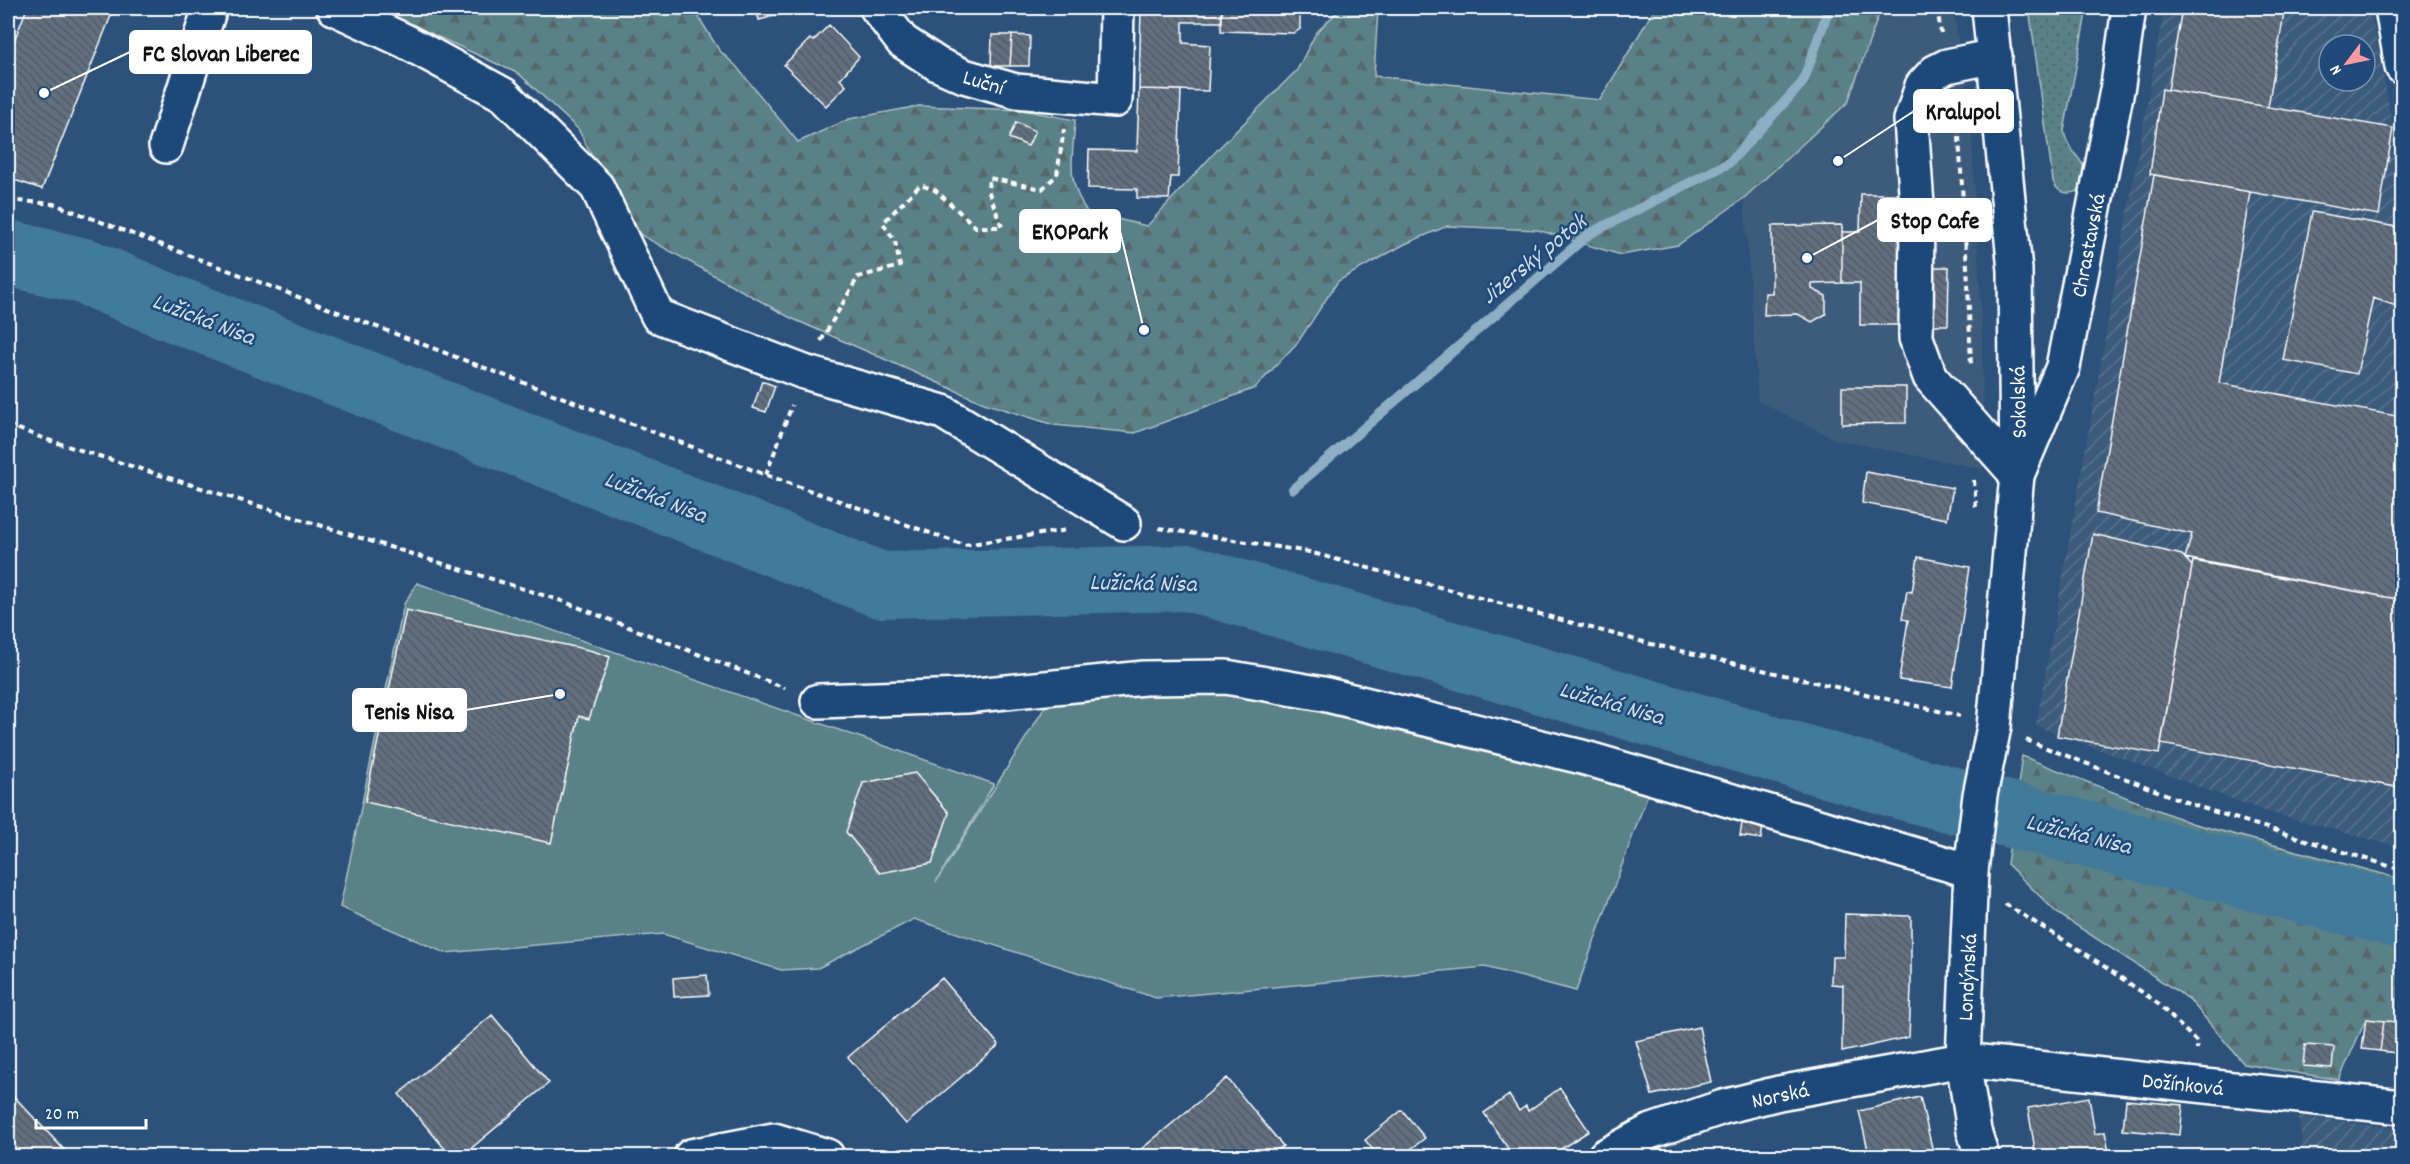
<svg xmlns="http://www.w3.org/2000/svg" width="2410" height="1164" viewBox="0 0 2410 1164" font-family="Dekko,sans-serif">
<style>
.built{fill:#3c5b7c}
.industrial{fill:url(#industrial-furrows);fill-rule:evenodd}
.grass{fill:url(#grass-dots);stroke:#acc0c3;stroke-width:1.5}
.forest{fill:url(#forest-firs);stroke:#acc0c3;stroke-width:1.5}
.garden{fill:#5a8187;stroke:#acc0c3;stroke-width:1.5}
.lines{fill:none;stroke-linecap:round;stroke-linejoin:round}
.stream{stroke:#8eafc3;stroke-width:10}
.river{stroke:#427a9b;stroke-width:66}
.building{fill:url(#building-back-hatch);stroke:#fff;stroke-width:1.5}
.minor-casing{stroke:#fff;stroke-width:38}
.major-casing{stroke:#fff;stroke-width:38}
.path{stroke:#fff;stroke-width:4;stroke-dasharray:6 4.5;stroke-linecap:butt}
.minor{stroke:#1f4a7a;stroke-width:33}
.major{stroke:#1f4a7a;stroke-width:33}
.labels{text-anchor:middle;stroke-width:5;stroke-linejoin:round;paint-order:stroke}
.street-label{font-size:22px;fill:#fff;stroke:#1f4a7a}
.water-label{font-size:24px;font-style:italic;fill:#d0dee6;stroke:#1f4a7a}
.leader{fill:none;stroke:#fff;stroke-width:2}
.callout-dot{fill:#fff;stroke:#1f4a7a;stroke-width:2}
.callout{fill:#fff;stroke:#fff;stroke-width:2}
.callout-label{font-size:24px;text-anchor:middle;font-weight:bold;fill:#111}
</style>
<defs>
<pattern id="industrial-furrows" width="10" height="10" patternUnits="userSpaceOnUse" patternTransform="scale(1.5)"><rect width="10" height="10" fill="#3c5b7c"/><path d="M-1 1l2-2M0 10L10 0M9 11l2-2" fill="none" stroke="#597490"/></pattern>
<pattern id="grass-dots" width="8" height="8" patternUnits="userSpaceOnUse" patternTransform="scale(1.5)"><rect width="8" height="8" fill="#5a8187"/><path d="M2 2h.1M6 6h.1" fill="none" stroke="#54696c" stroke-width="1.8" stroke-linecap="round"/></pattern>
<pattern id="forest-firs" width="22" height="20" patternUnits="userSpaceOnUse" patternTransform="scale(1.5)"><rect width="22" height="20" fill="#5a8187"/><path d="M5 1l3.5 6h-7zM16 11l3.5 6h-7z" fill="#54696c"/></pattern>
<pattern id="building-back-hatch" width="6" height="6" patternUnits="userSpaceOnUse" patternTransform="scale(1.5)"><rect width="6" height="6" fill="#617080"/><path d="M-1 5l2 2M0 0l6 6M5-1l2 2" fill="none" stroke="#545a61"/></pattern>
</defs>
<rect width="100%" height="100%" fill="#2c527b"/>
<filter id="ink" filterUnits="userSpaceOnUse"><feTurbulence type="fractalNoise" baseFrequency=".0167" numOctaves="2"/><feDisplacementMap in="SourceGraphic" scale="12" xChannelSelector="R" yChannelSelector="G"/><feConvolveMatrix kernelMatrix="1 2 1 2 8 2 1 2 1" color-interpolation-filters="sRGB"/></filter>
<g filter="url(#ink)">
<path class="built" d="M1881 8H1953L1971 119 1982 334 1983 469 1837 440 1758 401 1744 198 1848 102Z"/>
<path class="industrial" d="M2164 8H2370L2402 173V848L2264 811 2036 726ZM2329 45H2365V81H2329Z
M2299 1116 2402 1129V1156H2303Z"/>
<path class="grass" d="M2029 8H2087L2064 131C2067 152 2084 158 2086 173 2089 193 2060 202 2053 181Z"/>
<path class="forest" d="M376 8H693L719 50 736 66 798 142 849 119 919 106 1022 110 1075 120C1073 159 1065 178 1087 212L1147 226 1218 149 1297 70 1316 33 1341 8H1378L1374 76 1600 100 1655 8H1881L1848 102 1744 198 1678 245 1621 255 1538 230 1447 226 1405 244 1338 281 1298 342 1255 388 1135 433 1054 425 984 403 791 318 632 230 578 129 519 74Z
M2022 756 2191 823 2402 879V1023L2366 1019 2339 1080 2244 1064 2189 999 2057 913 2007 864Z"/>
<path class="garden" d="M417 583 994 784 936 882 1050 699 1223 682 1649 791 1576 991 1485 967 1156 998 914 919 818 968 781 970 663 934 445 953 340 907 404 604Z"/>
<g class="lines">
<path class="stream" d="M1293 489 1589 234 1729 163 1803 82 1829 8"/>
<path class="river" d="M8 253 84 271 167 306 881 585 1189 578 1907 788 2402 916"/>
</g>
<path class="building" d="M27 8H114L42 189 8 178V56Z
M756 8H794V11L759 20Z
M1011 8H1047V11L1011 9Z
M1141 8H1222V22H1183V43L1210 45 1208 91 1139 89Z
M1222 8H1300V29L1294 33 1221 31Z
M2182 8H2285L2268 107 2168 90Z
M829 25 859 57 840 79 846 86 826 106 784 65 810 39 813 41Z
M992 35H1012L1010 66H991Z
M1012 35 1030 36 1029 66H1010Z
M1139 89 1181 90 1178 177H1171L1169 199 1137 198V189L1088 188 1089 150 1137 151Z
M2162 89 2393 128 2379 215 2150 174Z
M1016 122 1035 131 1028 146 1009 138Z
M2154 175 2250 192 2219 383 2402 417V600L2185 558 2192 534 2096 513Z
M1861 194H1906V267H1949L1948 325H1860V283H1842V232H1860Z
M2312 212 2402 228V308L2373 298 2357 374 2283 360Z
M1842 225V283L1812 284V289L1826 296V314L1812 322 1798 314 1764 315 1765 293H1772V226Z
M762 381 775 386 766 412 753 408Z
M1842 387H1906V423L1842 424Z
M1866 472 1953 488 1947 519 1862 503Z
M2093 534 2182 555 2192 566 2159 754 2057 736Z
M1918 557 1970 567 1952 687 1899 680 1908 620 1902 619 1907 591 1912 592Z
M2193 561 2402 600V750L2396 787 2161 744Z
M406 610 593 651 610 657 589 719 579 716 551 843 365 802Z
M915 773 949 813 932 863 880 873 846 832 863 783Z
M1742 823 1763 826 1761 839 1740 836Z
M1845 914 1911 916V989L1909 1037 1842 1052 1843 985 1831 984 1832 957H1844Z
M707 975 709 995 674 997 673 978Z
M942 978 999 1045 906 1124 848 1057Z
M492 1015 549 1083 462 1156H451L399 1094Z
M2366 1019 2384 1021 2380 1051 2362 1049Z
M2384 1021 2400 1022 2396 1053 2380 1051Z
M2400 1022 2402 1023V1054L2396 1053Z
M1699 1027 1711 1082 1652 1095 1636 1041Z
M2305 1045 2334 1047 2332 1068 2303 1066Z
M1227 1078 1283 1146 1270 1156H1133Z
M1560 1088 1589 1131 1550 1156H1513L1484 1113 1509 1095 1519 1111 1526 1106 1528 1111Z
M8 1090 70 1156H8Z
M1920 1097 1934 1156H1856L1855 1153 1868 1150 1859 1111Z
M2089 1097 2095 1134 2105 1132 2109 1152 2099 1153V1156H2036L2028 1108Z
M2126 1100 2183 1105 2180 1135 2123 1130Z
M1402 1110 1425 1138 1402 1156H1378L1365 1140Z
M1463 1149 1469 1156H1452Z"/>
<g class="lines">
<g class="minor-casing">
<path id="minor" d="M334 8 405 41 504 95 597 187 658 316 804 372 943 412 1124 523
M877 8 902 41 937 64 964 76 1016 91 1115 100 1117 8
M2392 8 2402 67
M1995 56 1947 66 1935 72 1922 86 1911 120 1917 206 1916 338 1930 377 2017 475 2063 367 2118 85 2129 8
M166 146 210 8
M818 701 966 696 1144 678 1226 677 1323 694 1582 757 1971 871
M691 1156 774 1140 827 1156
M1605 1156 1649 1132 1723 1107 1779 1093 1963 1060 2402 1107"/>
</g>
<g class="major-casing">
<path id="major" d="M1982 1156 1974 1131 1963 1060 1971 871 1980 795 1994 727 2017 475 2015 270 1989 8"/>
</g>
<path class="path" d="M1937 8 1941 33
M1954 106 1959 137 1968 284 1971 367
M8 200 54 204 766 475 964 545 1068 530
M821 341 858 277 900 266 895 241 883 223 920 185 935 190 976 227H1002L988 190 989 178 1042 189 1057 175 1064 129
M8 425 48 440 562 601 785 688
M766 475 792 405
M1974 480 1976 508
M1159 528 1309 552 1651 644 1960 716
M2026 740 2196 806 2402 870
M2005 904 2083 952 2155 1001 2197 1042V1049"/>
<use href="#minor" class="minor"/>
<use href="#major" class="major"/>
</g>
</g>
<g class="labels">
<g class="street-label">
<text transform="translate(984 81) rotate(17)" y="8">Luční</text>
<text transform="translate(2087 245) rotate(-79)" y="8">Chrastavská</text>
<text transform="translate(2017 402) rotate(-91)" y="8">Sokolská</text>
<text transform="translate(1966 977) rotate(-87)" y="8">Londýnská</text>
<text transform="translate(2183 1083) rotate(6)" y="8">Dožínková</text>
<text transform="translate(1780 1094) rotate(-12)" y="8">Norská</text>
</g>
<g class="water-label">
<text transform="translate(1533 258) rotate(-39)" y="8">Jizerský potok</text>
<text transform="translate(204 318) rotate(21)" y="8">Lužická Nisa</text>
<text transform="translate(656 496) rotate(21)" y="8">Lužická Nisa</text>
<text transform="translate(1143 582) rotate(1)" y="8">Lužická Nisa</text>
<text transform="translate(1612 702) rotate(16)" y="8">Lužická Nisa</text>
<text transform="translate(2079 833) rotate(14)" y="8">Lužická Nisa</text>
</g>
</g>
<path class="leader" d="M44 93L130 52M1838 161L1914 111M1807 258L1878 220M1144 330L1120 231M560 694L466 710"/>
<g class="callout-dot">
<circle cx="44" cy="93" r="6"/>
<circle cx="1838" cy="161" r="6"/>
<circle cx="1807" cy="258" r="6"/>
<circle cx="1144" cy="330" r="6"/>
<circle cx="560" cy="694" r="6"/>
</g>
<g class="callout">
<rect x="130" y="31" width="181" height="42" rx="6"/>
<rect x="1914" y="90" width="99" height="42" rx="6"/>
<rect x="1878" y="199" width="113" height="42" rx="6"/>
<rect x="1020" y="210" width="100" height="42" rx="6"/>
<rect x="353" y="689" width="113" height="42" rx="6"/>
</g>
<g class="callout-label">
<text x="221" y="61">FC Slovan Liberec</text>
<text x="1963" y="119">Kralupol</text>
<text x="1935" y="228">Stop Cafe</text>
<text x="1070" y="239">EKOPark</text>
<text x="409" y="719">Tenis Nisa</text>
</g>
<rect width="2410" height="1164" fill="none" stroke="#1f4a7a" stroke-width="30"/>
<rect x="15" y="15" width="2380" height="1134" fill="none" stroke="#fff" stroke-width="2" filter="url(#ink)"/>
<g transform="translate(2347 63) rotate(238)"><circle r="28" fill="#1f4a7a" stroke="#7992af" stroke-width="1.5"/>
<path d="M0-4.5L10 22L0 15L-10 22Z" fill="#ff9aa2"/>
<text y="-9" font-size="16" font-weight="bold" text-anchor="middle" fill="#ffffff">N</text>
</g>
<path d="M36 1119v9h110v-9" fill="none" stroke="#ffffff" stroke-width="3"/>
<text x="45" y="1119" font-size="18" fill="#ffffff" stroke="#1f4a7a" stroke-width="4.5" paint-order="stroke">20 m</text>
</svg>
